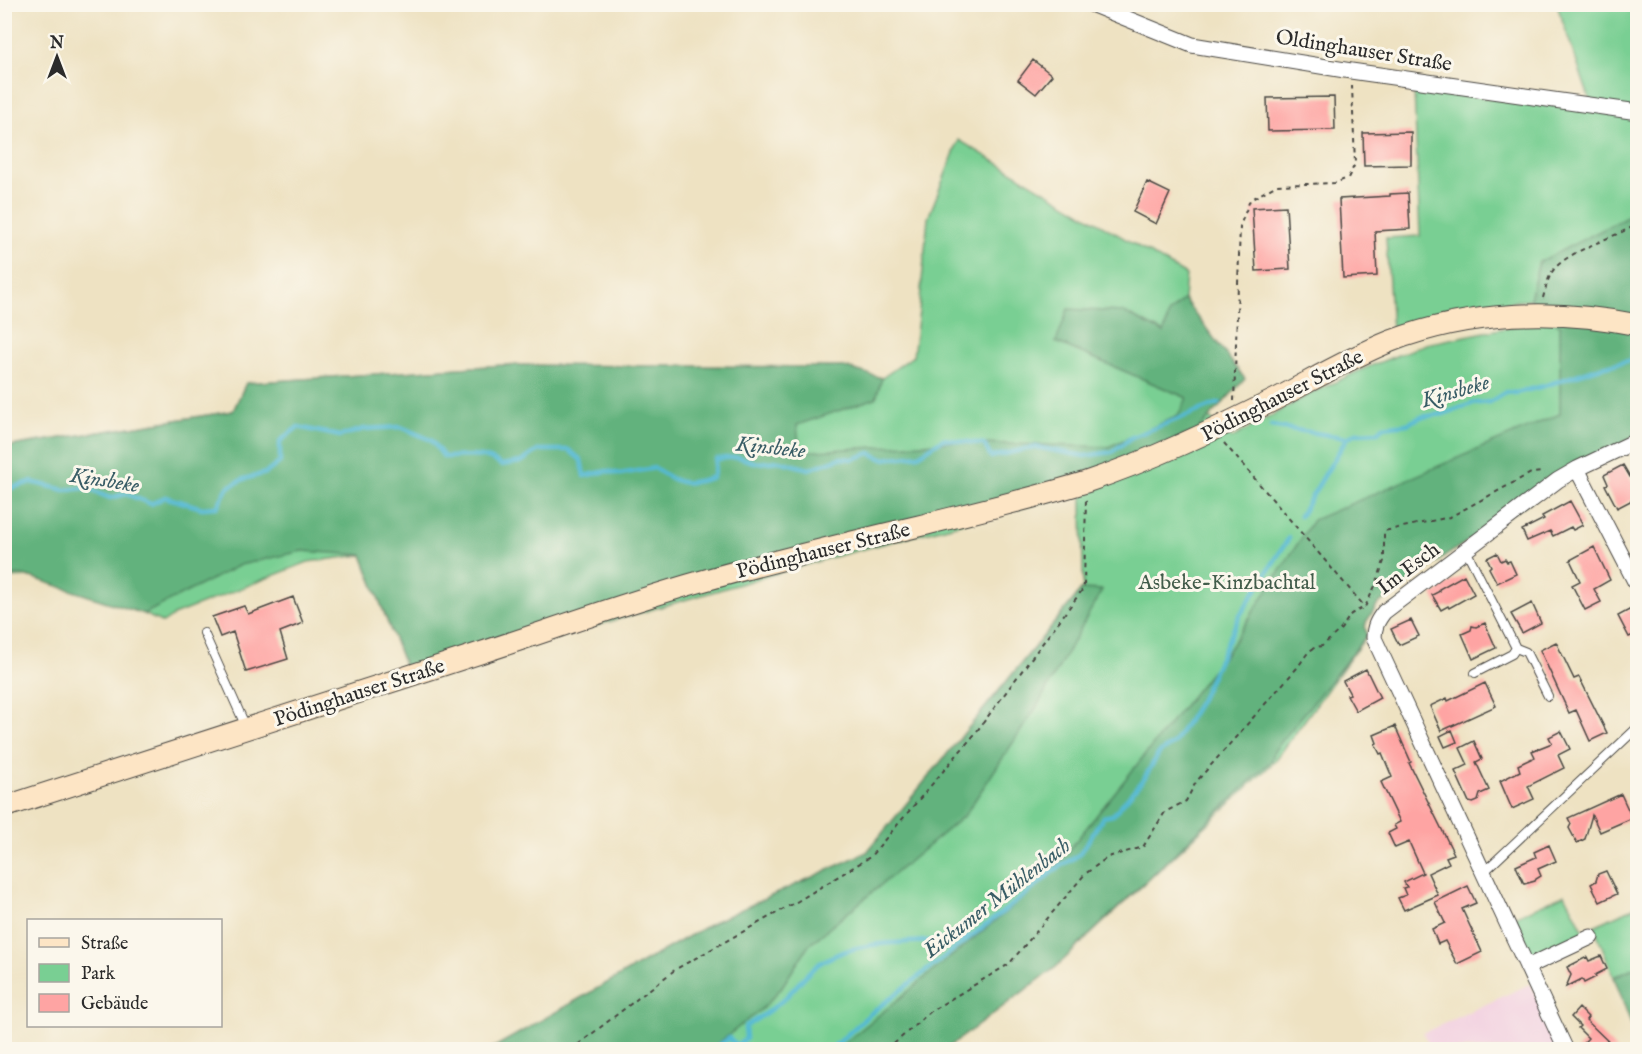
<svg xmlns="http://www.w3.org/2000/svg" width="1642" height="1054" viewBox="0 0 1642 1054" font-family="'IM FELL English',serif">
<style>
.built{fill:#f2cfe0}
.green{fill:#79cf93;stroke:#527d5f;stroke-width:1.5}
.forest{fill:#62b27d;stroke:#466e54;stroke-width:1.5}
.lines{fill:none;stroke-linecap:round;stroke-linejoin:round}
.stream{stroke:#54b9d3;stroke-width:4.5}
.building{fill:#fea4a3}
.lane-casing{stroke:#484642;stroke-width:10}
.street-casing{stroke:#484642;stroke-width:17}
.secondary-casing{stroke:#484642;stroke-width:23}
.path{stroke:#484642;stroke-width:2;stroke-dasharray:4.5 4.5;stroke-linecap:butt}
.lane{stroke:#fff;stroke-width:8}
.street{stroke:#fff;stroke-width:15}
.secondary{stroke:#fde5c5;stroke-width:21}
.labels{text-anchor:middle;stroke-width:6;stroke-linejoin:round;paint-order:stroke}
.street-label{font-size:21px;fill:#2b2b2b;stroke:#fbf7ec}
.park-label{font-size:21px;fill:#425c4a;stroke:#fbf7ec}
.water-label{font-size:22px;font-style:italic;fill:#395d66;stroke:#fbf7ec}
</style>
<rect width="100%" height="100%" fill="#fbf7ec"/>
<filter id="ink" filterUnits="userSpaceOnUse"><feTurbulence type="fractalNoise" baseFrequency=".0167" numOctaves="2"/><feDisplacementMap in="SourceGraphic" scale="12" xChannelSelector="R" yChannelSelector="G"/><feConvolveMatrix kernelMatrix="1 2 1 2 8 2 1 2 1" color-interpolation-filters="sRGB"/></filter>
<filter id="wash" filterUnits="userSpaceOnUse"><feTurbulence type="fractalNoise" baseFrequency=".008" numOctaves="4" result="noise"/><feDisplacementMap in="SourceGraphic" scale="24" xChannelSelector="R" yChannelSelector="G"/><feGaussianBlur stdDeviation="1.35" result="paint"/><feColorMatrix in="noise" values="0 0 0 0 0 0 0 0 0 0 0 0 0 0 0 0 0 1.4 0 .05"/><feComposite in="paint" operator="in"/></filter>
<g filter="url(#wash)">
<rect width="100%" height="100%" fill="#eee2c2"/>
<path class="built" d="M1530 984 1560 1049H1431L1423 1033Z"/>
<path class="green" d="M1557 5H1637V434L1457 548 1378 604 1366 622 1365 628 1367 635 1275 761 1056 967 946 1049H491L714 922 867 852 1082 589 1083 584 1082 492 829 558 457 666 406 670 362 555 308 562 176 614 163 623 144 614 32 577 5 578V447L233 411 246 383 504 365 844 367 882 378 913 356 919 311 928 218 959 140 1186 275 1184 299 1169 313 1164 333 1123 312 1136 364 1187 398 1232 438 1308 395 1363 369 1426 344 1540 321 1539 262 1530 299 1442 313 1392 330 1386 238 1420 236 1414 89 1545 105 1591 103Z
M1565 894 1586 935 1532 961 1512 918Z
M1637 906V966L1614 977 1594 926Z"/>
<path class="forest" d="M1637 212V434L1457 548 1378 604 1366 622 1365 628 1367 635 1274 751 1272 760 1056 967 946 1049 836 1050 1044 881 1227 652 1313 520 1560 414V325L1548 318 1530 299 1539 262Z
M1184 299 1245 379 1197 431 1036 491 406 670 362 555 302 551 240 565 144 614 24 575 5 576V447L233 411 246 383 504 365 844 367 882 378 876 398 797 425 800 452 952 442 1108 447 1178 416 1187 398 1056 342 1068 309 1123 312 1164 333 1169 313Z
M1082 589 1102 590 1036 708 965 815 809 945 781 988 765 1006 711 1049H491L714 922 867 852Z
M1637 966V1040L1614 977Z"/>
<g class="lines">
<path class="stream" d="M1271 426 1347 438 1356 433 1378 432 1383 427 1407 424 1421 417 1444 414 1471 404 1490 402 1506 392 1516 393 1544 386 1598 368 1631 360 1635 343 1638 344
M4 490 31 482 65 490 85 488 110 498 126 494 151 504 165 497 202 508 217 507 228 487 244 479 266 473 280 462V441L298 427 340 436 364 429 401 427 431 440 444 457C464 457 484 452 501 465L521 462 539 450H569L581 460 584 476 607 471 620 474 655 468C678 485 686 486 713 477L716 459 738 457 757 463 779 461 809 469 840 458 853 459 870 453 883 459 919 455 943 439 984 444 991 457 1035 447 1084 456 1112 452 1132 437 1219 403
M1300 516 1347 438
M712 1050 729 1038 737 1045 746 1039 745 1027C759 1017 774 1009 786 997 800 983 809 968 827 959 870 936 921 946 968 937
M830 1050 870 1014 1034 888 1053 871 1080 854 1103 817 1113 815 1145 777 1159 753 1174 743 1200 701 1240 615 1289 538"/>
</g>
<g id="blocks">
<path class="building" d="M1033 60 1052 75 1036 94 1018 80Z
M1334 97 1335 130 1268 131 1267 98Z
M1411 132V165L1364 166 1363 133Z
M1147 182 1170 193 1156 224 1133 212Z
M1408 193 1410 229 1375 231 1377 276 1343 278 1339 199 1390 196V194Z
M1286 206 1290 269 1256 271 1252 208Z
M1623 465 1633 482 1638 480V497L1617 508 1605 485 1608 484 1604 475Z
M1570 501 1583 525 1573 530 1571 527 1553 536 1550 531 1527 541 1522 530 1544 519 1542 516Z
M1594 547 1610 580 1594 589 1601 602 1585 610 1572 585 1580 581 1570 560Z
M1497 553 1501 561 1505 559 1507 562 1510 561 1516 574 1497 583 1489 568 1491 566 1487 558Z
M1464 575 1474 594 1449 608 1448 606 1441 610 1432 595 1440 591 1439 589Z
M293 597 303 623 280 632 288 659 246 672 233 632 220 637 212 617 244 606 248 614Z
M1532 603 1541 623 1522 633 1511 614Z
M1631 609 1638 620V633L1629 637 1618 616Z
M1411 620 1419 636 1399 645 1391 629Z
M1485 623 1496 648 1473 659 1462 634 1471 630 1472 626 1476 627Z
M1556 642 1574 679 1579 677 1607 733 1590 741 1576 710 1569 713 1540 650Z
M1366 669 1380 698 1356 711 1347 695 1350 694 1343 681Z
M1485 683 1496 706 1441 731 1430 706 1447 698 1448 701Z
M1395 726 1411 762 1409 763 1454 854 1446 857 1449 863 1428 873 1438 895 1404 910 1398 898 1406 895 1403 888 1407 887 1404 882 1423 873 1409 842 1395 848 1388 833 1396 829 1394 825 1400 822 1381 782 1392 777 1382 753 1380 754 1375 744 1377 743 1374 735Z
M1452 730 1457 742 1445 747 1440 736Z
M1561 731 1570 749 1558 755 1564 768 1528 786 1534 799 1512 809 1500 781 1520 771 1518 765 1535 757 1532 751 1552 743 1549 737Z
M1474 741 1482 759 1476 762 1489 790 1480 794 1478 801 1473 803 1469 802 1455 771 1468 765 1460 748Z
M1621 794 1632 818 1600 832 1592 815 1585 839 1577 843 1569 828 1571 824 1568 818Z
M1549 845 1556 861 1538 869 1541 876 1536 879 1535 881 1524 884 1516 866 1536 857 1534 852Z
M1606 871 1617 894 1600 902 1591 884 1596 881 1598 874Z
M1468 886 1476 903 1462 909 1482 952 1457 964 1445 941 1438 944 1432 929 1445 923 1435 902Z
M1601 956 1607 969 1595 975 1596 977 1584 983 1582 979 1566 987 1571 975 1567 967 1587 957 1589 961Z
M1579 1008 1588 1017 1586 1020 1617 1050H1577L1588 1038 1578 1028 1580 1026 1571 1017Z"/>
</g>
</g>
<g filter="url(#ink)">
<use href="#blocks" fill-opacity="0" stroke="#484642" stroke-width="1.5"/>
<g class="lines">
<g class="lane-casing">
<path id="lane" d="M1466 550 1516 648 1512 654 1475 673
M204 633 246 727
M1516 648 1526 652 1548 696
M1484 872 1638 727"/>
</g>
<g class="street-casing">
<path id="street" d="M1091 4 1192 45 1351 71 1638 112
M1577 469 1638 587
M1527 967 1591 937
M1566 1050 1374 638C1374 627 1377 621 1384 612L1558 480 1577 469 1638 440"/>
</g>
<g class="secondary-casing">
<path id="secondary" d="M4 807C163 755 322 704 480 653 554 629 627 602 702 581 774 561 847 543 919 526 975 512 1031 499 1086 482 1152 460 1214 430 1276 399 1314 379 1351 357 1391 341 1470 311 1556 308 1638 325"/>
</g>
<path class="path" d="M4 19 12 4
M1543 298C1546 287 1548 276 1555 268 1571 250 1615 237 1638 224
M1234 401 1240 226 1250 200 1277 185 1335 183 1348 178 1355 164 1352 86
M1224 443 1365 607
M571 1050 676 969 798 901 870 857 974 735 1083 589 1084 585 1086 499
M887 1050 931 1011 1009 964 1085 874 1108 857 1143 847 1165 812 1186 801 1196 782 1297 668C1305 658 1308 647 1322 646L1341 629 1351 614 1365 607 1376 584 1384 561V531L1450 517 1531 473 1544 472"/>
<use href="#lane" class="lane"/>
<use href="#street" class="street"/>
<use href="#secondary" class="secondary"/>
</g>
</g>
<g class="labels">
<g class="street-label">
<text transform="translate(1364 50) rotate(9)" y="7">Oldinghauser Straße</text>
<text transform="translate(1282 395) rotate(-27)" y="7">Pödinghauser Straße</text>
<text transform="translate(823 550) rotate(-14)" y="7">Pödinghauser Straße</text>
<text transform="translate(1408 568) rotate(-37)" y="7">Im Esch</text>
<text transform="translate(359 692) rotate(-18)" y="7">Pödinghauser Straße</text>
</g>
<g class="park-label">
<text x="1227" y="589">Asbeke-Kinzbachtal</text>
</g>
<g class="water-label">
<text transform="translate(1455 390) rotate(-16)" y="8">Kinsbeke</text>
<text transform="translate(771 446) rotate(6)" y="8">Kinsbeke</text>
<text transform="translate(105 479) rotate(9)" y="8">Kinsbeke</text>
<text transform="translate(996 897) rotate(-38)" y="8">Eickumer Mühlenbach</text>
</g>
</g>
<rect width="1642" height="1054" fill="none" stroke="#fbf7ec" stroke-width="24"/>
<rect x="27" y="919" width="195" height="108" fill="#fbf7ec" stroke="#a8a59f" stroke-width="1.5"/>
<rect x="39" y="938" width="30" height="9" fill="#fde5c5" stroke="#a8a59f" stroke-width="1.5"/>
<text x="81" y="949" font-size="18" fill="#2b2b2b">Straße</text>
<rect x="39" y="964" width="30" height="18" fill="#79cf93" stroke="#a8a59f" stroke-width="1.5"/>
<text x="81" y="979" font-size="18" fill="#2b2b2b">Park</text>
<rect x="39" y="994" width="30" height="18" fill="#fea4a3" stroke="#a8a59f" stroke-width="1.5"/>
<text x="81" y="1009" font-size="18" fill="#2b2b2b">Gebäude</text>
<g transform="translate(57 57)" stroke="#fbf7ec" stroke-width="4.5" paint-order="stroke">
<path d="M0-4.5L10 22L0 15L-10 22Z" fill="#2b2b2b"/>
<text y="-9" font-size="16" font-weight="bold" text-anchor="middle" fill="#2b2b2b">N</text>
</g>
</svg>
